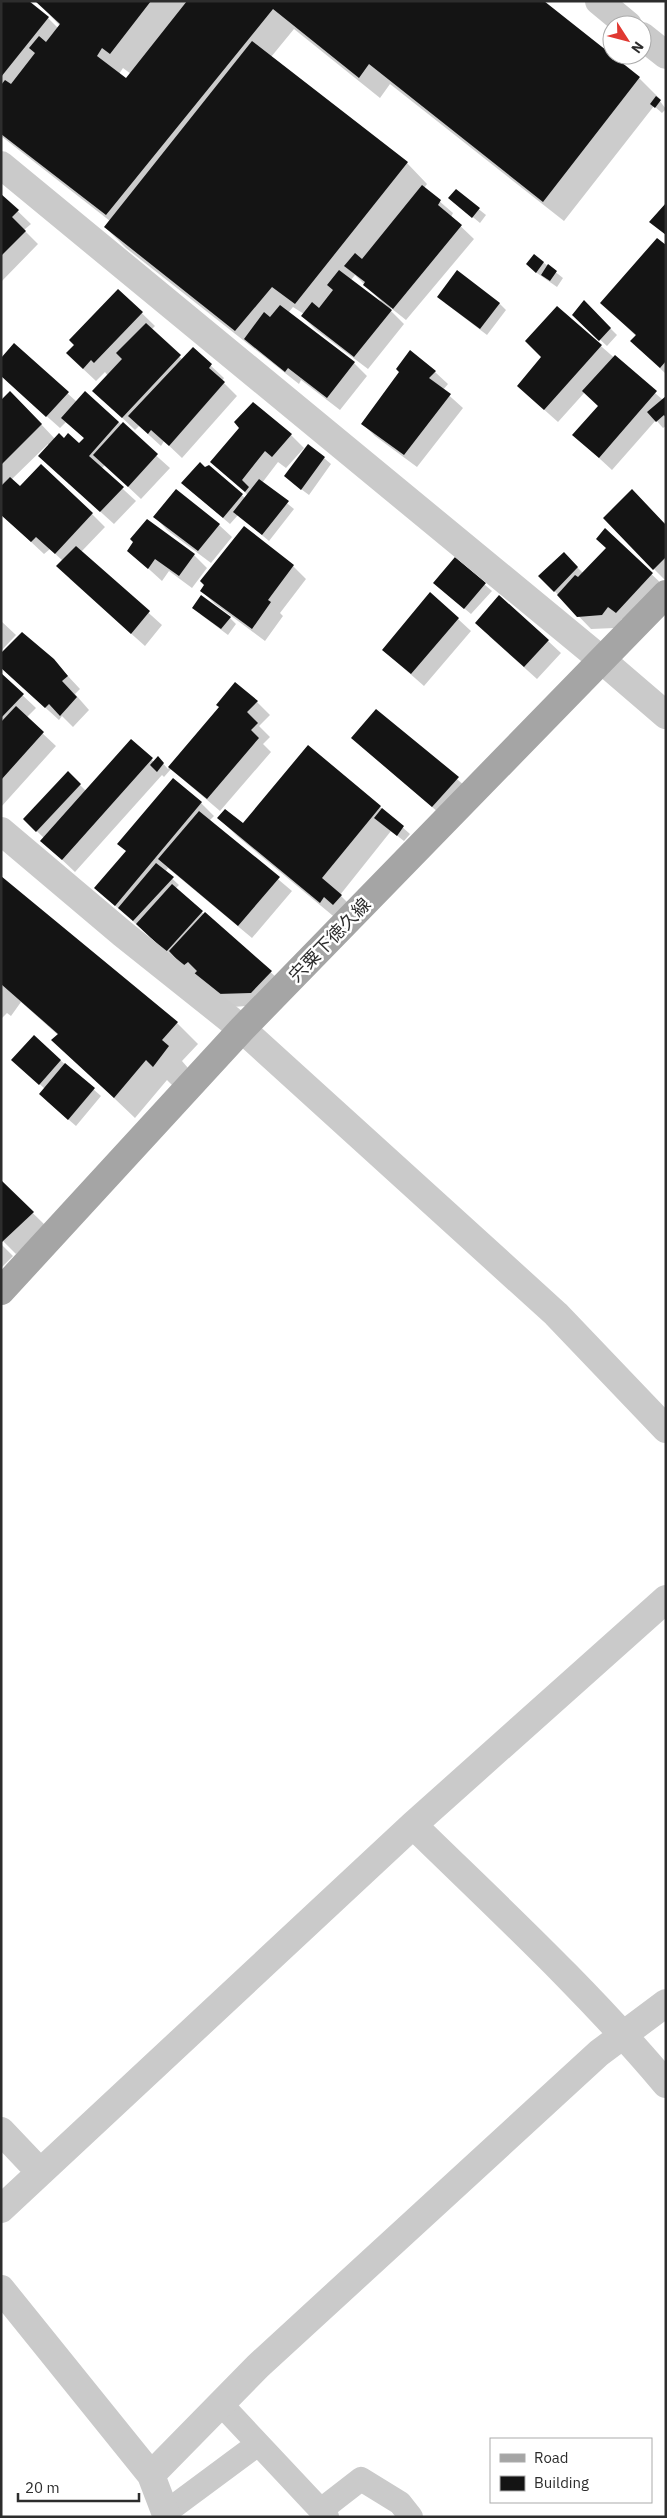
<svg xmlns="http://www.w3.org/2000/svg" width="667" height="2518" viewBox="0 0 667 2518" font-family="'IBM Plex Sans','Noto Sans JP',sans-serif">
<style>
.shadow{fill:#0003;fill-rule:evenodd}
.building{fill:#141414}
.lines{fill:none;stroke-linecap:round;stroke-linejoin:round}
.lane{stroke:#cacaca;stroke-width:24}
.street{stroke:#cacaca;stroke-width:28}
.primary{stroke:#a5a5a5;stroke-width:28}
.labels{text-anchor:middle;stroke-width:5;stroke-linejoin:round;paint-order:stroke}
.street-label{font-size:18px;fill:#2d2d2d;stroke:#fff}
</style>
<rect width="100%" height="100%" fill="#fff"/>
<path class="shadow" d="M1 1 48 18 58 28 60 26 37 1H542L639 78 660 99 659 100 666 109 662 113 654 106 564 221 390 84 380 98 294 29 271 57 407 163 427 184 424 188 453 213 451 217 474 239 406 320 391 308 390 310 404 324 368 369 315 329 302 316 304 314 293 307 288 313 354 363 367 376 340 410 301 380 299 384 126 248 105 227 110 221 1 136ZM123 68 131 74 127 80 119 74ZM355 275 381 301 380 302 351 280Z
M456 191 486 215 480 223 450 198Z
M1 195 31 224 24 230 38 244 1 282Z
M666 247V374L631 341 636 336 602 303Z
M534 255 563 278 557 287 534 271Z
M118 290 155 326 151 330 183 360 193 349 224 378 222 381 237 396 182 458 164 441 161 446 139 426 135 430 94 391 108 376 105 372 96 381 80 366 76 345Z
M584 302 617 335 607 346 580 321Z
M445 303H499L506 310 487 335Z
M557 308 663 400 666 397V426L663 428 656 420 612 470 574 435 599 406 585 392 558 422 531 398Z
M14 345 77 402 85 392 170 468 141 499 105 465 101 469 136 501 114 524 53 469 48 444 11 480 20 488 92 514 105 527 81 552 162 625 145 646 70 579 63 561 50 549 44 554 1 514V402L23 405 55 439 79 445 85 439 66 422 60 428 7 381Z
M435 372 448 384 443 390 463 408 417 467 375 436 363 424Z
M291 435 304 448 286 468 278 462 262 483 294 509 269 541 238 515 230 524 189 489 209 466 245 498 248 495 211 462Z
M324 458 331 464 309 495 293 483Z
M155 517 219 525 232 537 211 563 167 530Z
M666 526V581L654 569Z
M605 530 665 587 629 625 622 619 615 628 591 629 540 576 564 554 583 573 607 548Z
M129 551 194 555 207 568 192 588 169 571 162 581Z
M455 559 492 591 471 614 441 589Z
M293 566 306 579 280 613 283 616 265 641 215 604 202 591Z
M200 614 230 618 236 624 228 635Z
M458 619 471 631 424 686 383 650Z
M1 621 16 635 1 651Z
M489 636 548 641 561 653 537 679Z
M53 660 80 689 75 694 89 710 73 727 62 716 59 720 8 674Z
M1 675 36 708 26 718 56 746 1 807Z
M257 702 270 715 259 726 270 737 263 744 271 752 220 811 171 769 164 777 162 775 75 872 42 841 44 838 24 819 68 773 86 791 131 740 154 762 158 758 168 769 220 708Z
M376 711 471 791 446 819 352 738Z
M201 803 214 816 209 821 292 891 252 938 168 868 165 872 179 885 175 889 284 984 264 1005 231 1007 95 888Z
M380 807 410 834 404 841 391 831 340 895 358 913 338 920 237 836 219 818 244 825Z
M1 878 177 1023 198 1044 182 1061 188 1068 174 1087 167 1080 135 1118 53 1040 58 1035 21 1002 11 1016 7 1013 1 1019Z
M34 1037 101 1096 76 1126 47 1101 45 1089 20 1066Z
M1 1182 46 1226 16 1254 1 1239Z
M1 1244 13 1256 1 1268Z"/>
<path class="building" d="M1 1H29L49 17 1 77Z
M35 1H151L110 54 102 48 97 56 126 78 187 1H544L640 77 543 202 369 64 359 78 273 9 106 215 1 134V85L5 80 11 84 35 53 29 48 39 36 46 42 60 24Z
M252 41 408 162 295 304 272 287 235 331 104 227Z
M656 96 661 100 655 108 650 104Z
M422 185 441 200 438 205 462 225 393 309 363 285 365 282 344 266 355 253 362 259Z
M456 189 480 208 472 218 448 198Z
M1 194 19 210 12 217 26 231 1 256Z
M666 203V235L649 222Z
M657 238 666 245V361L660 368 630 341 636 335 600 303Z
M534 254 544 262 536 273 526 264Z
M548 264 557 271 550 281 541 275Z
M339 270 392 310 354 357 301 316 312 302 319 308 333 290 327 285Z
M457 270 500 303 480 329 437 297Z
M118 289 143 312 94 363 91 360 83 369 66 353 74 345 69 340Z
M584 300 611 328 599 341 572 315Z
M280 305 355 362 327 398 288 368 285 372 244 339 264 312 270 317Z
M557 306 602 345 544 410 517 386 541 357 525 341Z
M146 323 181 355 122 418 92 391 122 359 116 353Z
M14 343 69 392 46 417 1 376V358Z
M193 347 212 364 209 368 225 382 169 446 151 430 148 434 128 416Z
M410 350 436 371 429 378 451 394 404 455 361 424 399 372 396 369Z
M615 355 657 391 599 458 572 435 598 406 582 391Z
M10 391 42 424 1 465V400Z
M85 391 119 422 89 456 124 487 100 512 38 456 59 433 64 438 68 433 79 443 84 438 61 418Z
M666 396V418L664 415 656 422 647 412Z
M253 402 292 434 272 457 265 451 242 480 249 487 245 492 210 462 239 428 234 422Z
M123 422 158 454 128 487 93 455Z
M308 444 325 457 301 490 284 476Z
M200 462 205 467 209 465 243 494 223 518 181 483Z
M41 464 93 513 55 554 36 537 31 542 1 515V486L10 477 20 486Z
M259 479 289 501 262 535 233 512Z
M176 489 220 524 198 551 153 517Z
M632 489 666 525V557L653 570 603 518Z
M147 519 195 554 179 576 155 559 148 569 127 551 133 542 130 539Z
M244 526 294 565 268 600 271 602 252 629 200 591 204 585 200 581Z
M605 528 653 573 616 613 608 607 602 615 577 617 557 595 575 575 578 577 606 548 596 539Z
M76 546 150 611 131 634 56 566Z
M564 552 578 567 554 592 538 576Z
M455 557 486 583 464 609 433 583Z
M430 592 459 618 411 674 382 650Z
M201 595 231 617 221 629 192 608Z
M499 595 549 640 524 667 475 623Z
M22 632 54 659 68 676 62 681 77 697 60 716 49 704 45 708 1 668V653Z
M1 673 24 694 1 718Z
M235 682 258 701 247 712 258 723 251 730 259 738 207 799 168 767 219 707 216 705Z
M16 706 44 732 1 780V722Z
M376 709 459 777 432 807 351 738Z
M131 739 153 758 62 860 40 841Z
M308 745 381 806 322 878 342 895 333 905 324 897 320 903 217 818 225 809 243 823Z
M158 756 164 763 157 772 150 765Z
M68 771 81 784 36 832 23 819Z
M173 778 202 802 115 906 94 888 126 851 117 844Z
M382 808 404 826 397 836 374 818Z
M199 811 280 877 238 926 158 859Z
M156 863 174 877 133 921 118 908Z
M1 876 178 1022 162 1040 169 1046 153 1067 146 1060 114 1098 51 1040 58 1034 1 984Z
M172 884 203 911 166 952 136 924Z
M205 912 272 971 251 993 217 994 194 974 197 971 188 962 183 966 169 951Z
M34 1035 61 1060 39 1085 11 1060Z
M65 1063 95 1088 68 1120 39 1094Z
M1 1180 34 1212 2 1242 1 1240Z"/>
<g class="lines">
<path class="lane" d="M221 2404 327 2517
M321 2510 361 2479 400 2503 411 2517
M165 2513 258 2444"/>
<path class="street" d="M599 1 628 25
M642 36 666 55
M1 165 603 661 666 715
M1 831 123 934 242 1029 556 1314 666 1429
M413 1825C499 1909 588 1991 666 2084
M1 2131 40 2172
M1 2209 413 1825 666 1599
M1 2289 151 2475
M167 2517 151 2475 258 2366 599 2053 666 2003"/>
<path class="primary" d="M1 1291 242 1029 666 594"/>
</g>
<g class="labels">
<g class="street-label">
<text transform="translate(330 940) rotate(-46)" y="6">宍粟下徳久線</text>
</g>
</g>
<rect width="667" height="2518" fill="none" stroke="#2d2d2d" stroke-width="5"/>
<rect x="490" y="2438" width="162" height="65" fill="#ffffff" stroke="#ababab"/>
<rect x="500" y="2454" width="25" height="8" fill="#a5a5a5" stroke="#ababab"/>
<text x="534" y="2463" font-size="15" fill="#2d2d2d">Road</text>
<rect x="500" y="2476" width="25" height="15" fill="#141414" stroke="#ababab"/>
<text x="534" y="2488" font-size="15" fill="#2d2d2d">Building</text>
<g transform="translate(627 40) rotate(126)"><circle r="24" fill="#ffffff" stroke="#ababab"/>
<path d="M0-4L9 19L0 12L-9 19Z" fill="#e03932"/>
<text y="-8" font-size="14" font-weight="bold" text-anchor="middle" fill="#2d2d2d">N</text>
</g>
<path d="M18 2493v8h121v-8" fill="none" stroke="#2d2d2d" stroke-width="2.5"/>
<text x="25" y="2493" font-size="15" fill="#2d2d2d" stroke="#ffffff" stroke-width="4" paint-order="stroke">20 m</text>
</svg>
